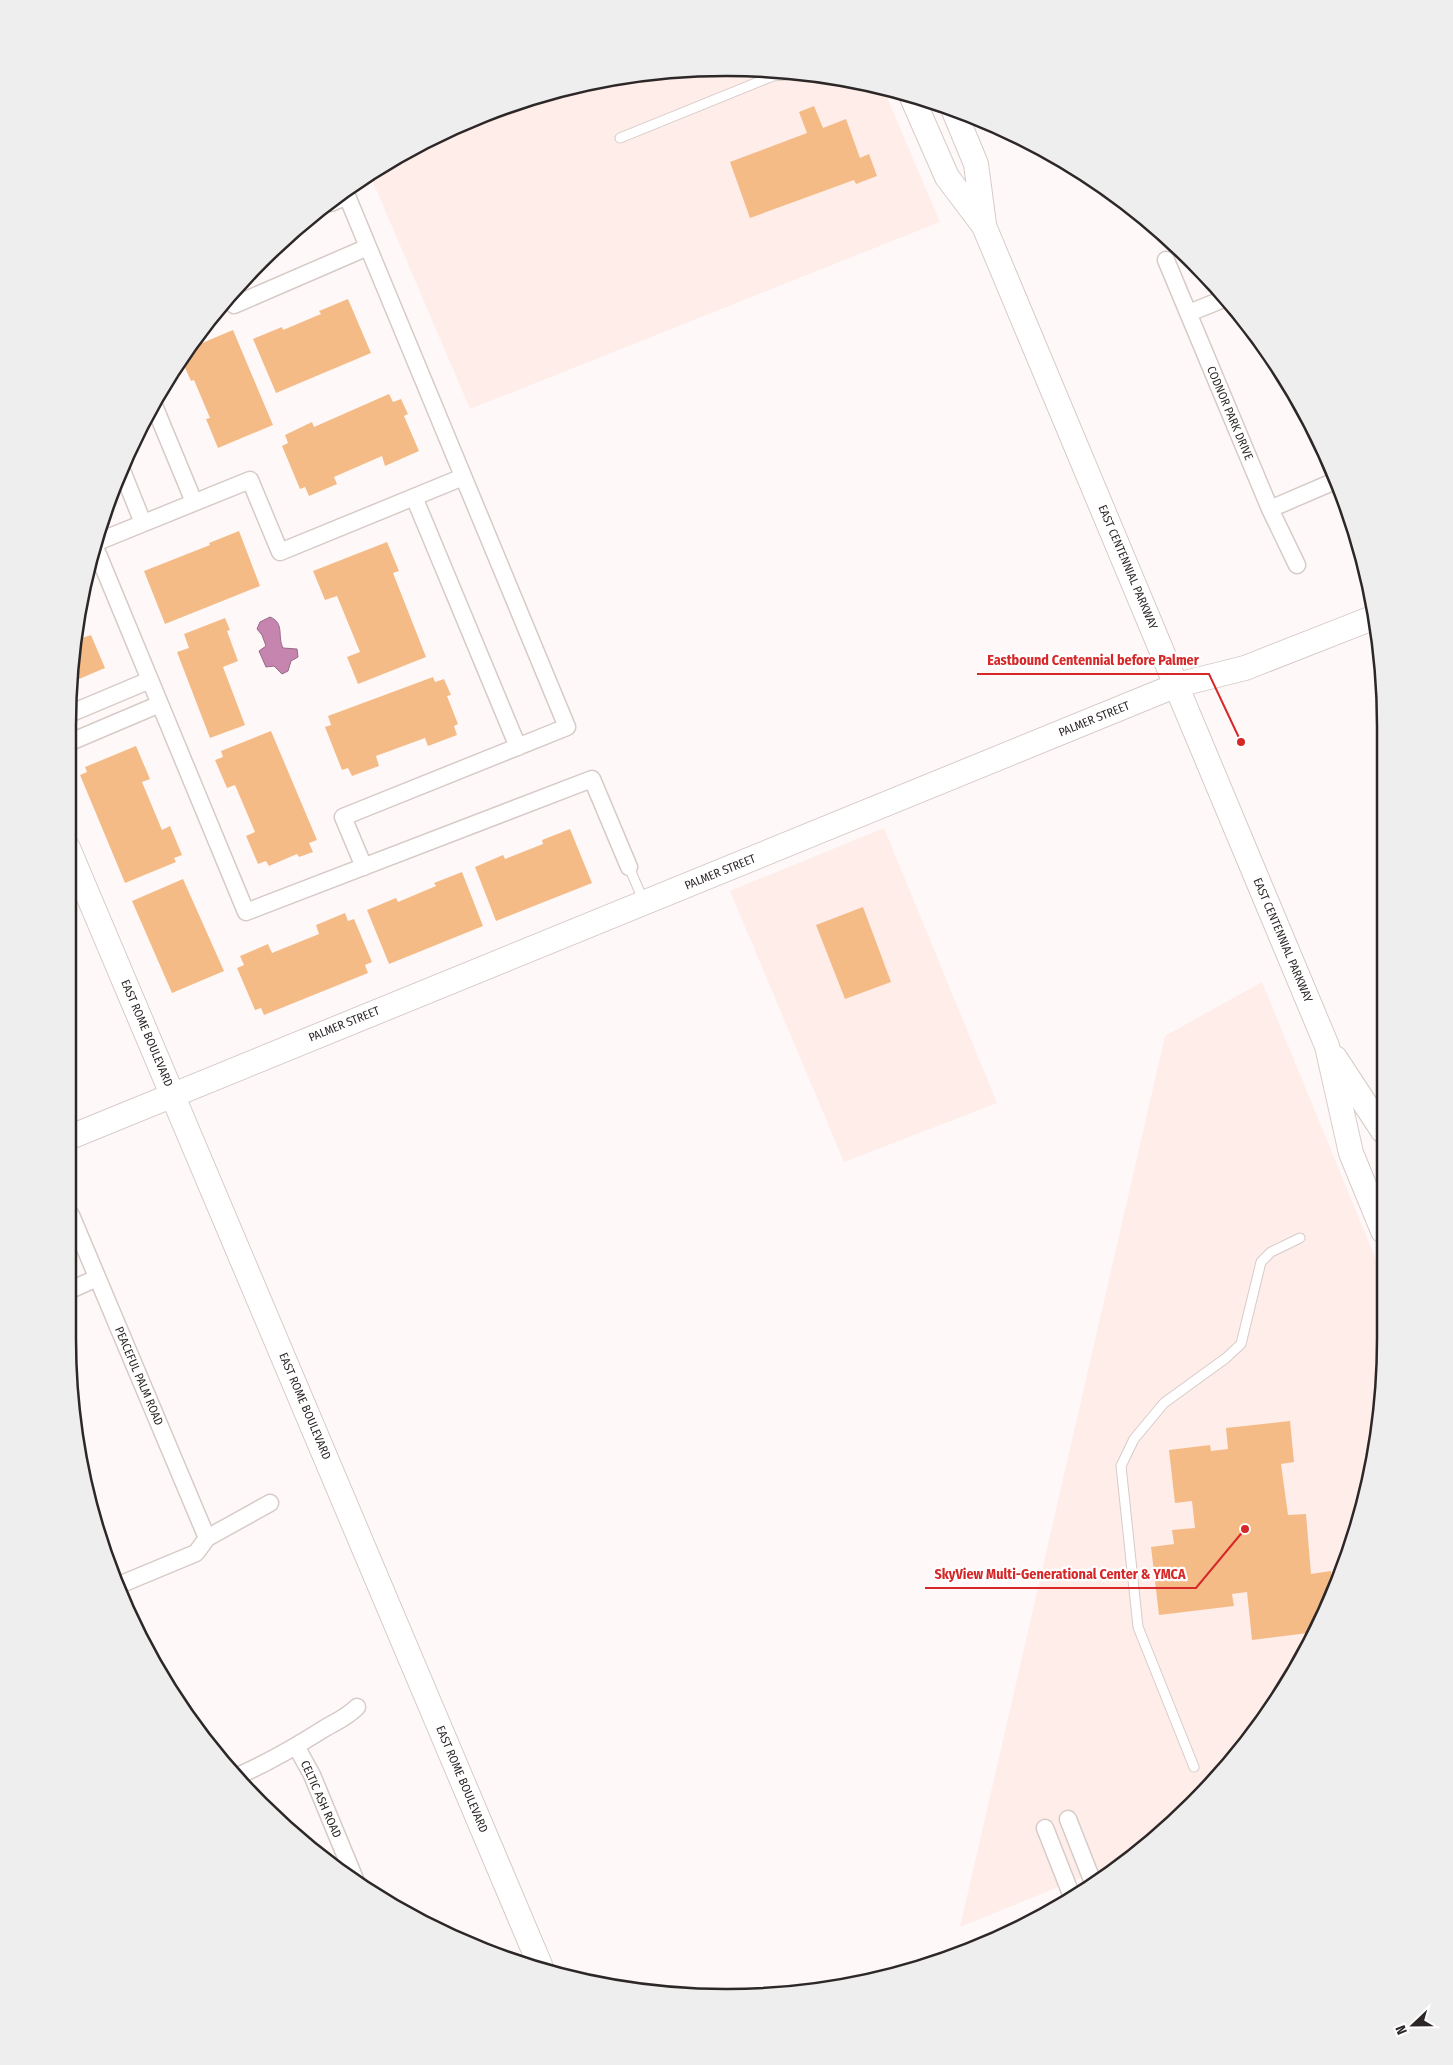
<svg xmlns="http://www.w3.org/2000/svg" width="1453" height="2065" viewBox="0 0 1453 2065" font-family="'Fira Sans Condensed',sans-serif">
<style>
.built{fill:#feede9}
.water{fill:#c585af;stroke:#976986}
.building{fill:#f5bb87}
.lines{fill:none;stroke-linecap:round;stroke-linejoin:round}
.lane-casing{stroke:#d7cbc8;stroke-width:11}
.street-casing{stroke:#d7cbc8;stroke-width:19}
.secondary-casing{stroke:#d7cbc8;stroke-width:26}
.lane{stroke:#fff;stroke-width:9}
.street{stroke:#fff;stroke-width:16}
.secondary{stroke:#fff;stroke-width:24}
.labels{text-anchor:middle;stroke-width:4.5;stroke-linejoin:round;paint-order:stroke}
.street-label{font-size:12px;fill:#2d2827;stroke:#fff}
.rim{fill:none;stroke:#2d2827;stroke-width:2.5}
.leader{fill:none;stroke:#d62828;stroke-width:2}
.callout-dot{fill:#d62828;stroke:#fff;stroke-width:2}
.callout-label{font-size:14px;text-anchor:middle;font-weight:bold;fill:#d62828;stroke:#fff;stroke-width:4.5;stroke-linejoin:round;paint-order:stroke}
</style>
<rect width="100%" height="100%" fill="#fef9f8"/>
<path class="built" d="M769 69 883 88 940 222 470 409 370 175 397 156 514 103 640 73Z
M884 828 997 1103 844 1162 730 891Z
M1262 982 1384 1279V1381L1363 1509 1318 1630 1249 1739 1161 1834 1118 1863 960 1927 1165 1036Z"/>
<path class="water" d="M270 617C285 623 277 636 283 648L297 649 298 657 291 661 288 671 282 674 274 666 266 667 259 651 266 646 262 635 257 629 260 622Z"/>
<path class="building" d="M814 106 823 128 846 119 860 158 869 154 877 176 856 184 854 180 750 218 730 162 807 133 799 112Z
M348 299 371 353 276 393 253 339 282 327 283 330 321 314 319 311Z
M233 330 273 425 218 448 206 419 210 418 194 380 191 381 181 359 188 349Z
M389 394 393 402 401 399 408 414 404 416 419 451 385 466 382 456 334 477 337 484 309 496 305 487 300 489 282 446 288 443 285 435 312 422 314 427Z
M239 531 260 586 165 624 144 571 210 545 209 543Z
M387 542 399 571 393 573 426 657 358 684 347 657 360 652 337 596 325 600 313 571Z
M225 618 230 630 227 631 238 661 223 667 245 725 210 738 177 652 189 648 184 634Z
M77 626 82 638 91 635 105 668 72 682Z
M433 677 435 682 444 679 451 695 447 696 458 724 454 726 457 735 428 746 425 738 376 756 379 766 352 776 348 768 342 770 325 727 331 725 328 716Z
M271 731 317 840 309 843 313 852 299 857 297 854 269 866 266 861 258 864 246 836 255 832 235 785 227 788 215 760 223 757 221 751Z
M136 746 150 779 142 782 162 830 170 826 182 855 174 858 176 862 125 883 80 775 87 772 85 767Z
M570 829 592 883 496 921 475 867 503 855 505 859 543 844 542 840Z
M462 872 483 926 389 964 367 910 396 898 398 902 436 886 434 883Z
M183 879 224 971 172 993 132 901Z
M863 907 891 982 845 999 816 925Z
M345 913 348 921 354 919 372 962 365 965 368 973 264 1015 261 1008 255 1010 237 968 244 965 240 956 268 944 272 953 319 934 316 925Z
M1290 1421 1294 1462 1281 1464 1288 1515 1306 1514 1311 1574 1331 1571 1333 1589 1316 1632 1252 1640 1247 1592 1232 1594 1234 1606 1159 1615 1151 1547 1174 1544 1172 1530 1195 1528 1192 1501 1175 1503 1169 1450 1210 1445 1211 1451 1228 1449 1226 1428Z"/>
<g class="lines">
<g class="lane-casing">
<path id="lane" d="M620 138 773 76 801 74
M629 867 644 902
M1194 1767 1138 1627 1121 1466 1134 1439 1164 1403 1226 1358 1241 1344 1261 1262 1271 1252 1300 1238"/>
</g>
<g class="street-casing">
<path id="street" d="M331 203 347 196 567 727 343 817 364 867
M1166 260 1270 509 1297 565
M230 297 234 305 368 247
M1189 313 1226 298
M153 403 194 502
M121 468 143 523
M414 497 518 747
M1270 509 1335 481
M97 542 250 480 280 552 463 477
M95 547 246 912 592 779 629 867
M69 714 150 680
M68 743 160 704
M71 1215 207 1538
M68 1291 97 1278
M119 1585 196 1553 207 1538 270 1503
M296 1746 312 1775 355 1879
M240 1775C269 1762 295 1747 322 1730 336 1721 345 1719 357 1707
M1068 1819 1092 1880
M1045 1828 1071 1894"/>
</g>
<g class="secondary-casing">
<path id="secondary" d="M911 95 947 177 984 226 1327 1046 1351 1153 1383 1231
M954 111 976 164 984 224
M68 848 540 1965
M1335 1058 1383 1131
M68 1138 1177 685 1245 668 1375 617"/>
</g>
<use href="#lane" class="lane"/>
<use href="#street" class="street"/>
<use href="#secondary" class="secondary"/>
</g>
<g class="labels">
<g class="street-label">
<text transform="translate(1230 413) rotate(67)" y="4">CODNOR PARK DRIVE</text>
<text transform="translate(1128 567) rotate(67)" y="4">EAST CENTENNIAL PARKWAY</text>
<text transform="translate(1094 719) rotate(-22)" y="4">PALMER STREET</text>
<text transform="translate(720 872) rotate(-22)" y="4">PALMER STREET</text>
<text transform="translate(1283 940) rotate(67)" y="4">EAST CENTENNIAL PARKWAY</text>
<text transform="translate(344 1024) rotate(-22)" y="4">PALMER STREET</text>
<text transform="translate(147 1033) rotate(67)" y="4">EAST ROME BOULEVARD</text>
<text transform="translate(139 1376) rotate(67)" y="4">PEACEFUL PALM ROAD</text>
<text transform="translate(305 1406) rotate(67)" y="4">EAST ROME BOULEVARD</text>
<text transform="translate(462 1779) rotate(67)" y="4">EAST ROME BOULEVARD</text>
<text transform="translate(321 1799) rotate(66)" y="4">CELTIC ASH ROAD</text>
</g>
</g>
<path d="M0 0H1453V2065H0ZM726 76H727A650 650 0 0 1 1377 726V1339A650 650 0 0 1 727 1989H726A650 650 0 0 1 76 1339V726A650 650 0 0 1 726 76Z" fill="#eee" fill-rule="evenodd"/>
<path class="rim" d="M726 76H727A650 650 0 0 1 1377 726V1339A650 650 0 0 1 727 1989H726A650 650 0 0 1 76 1339V726A650 650 0 0 1 726 76Z"/>
<path class="leader" d="M1241 742L1209 674H977M1245 1529L1196 1588H925"/>
<g class="callout-dot">
<circle cx="1241" cy="742" r="5"/>
<circle cx="1245" cy="1529" r="5"/>
</g>
<g class="callout-label">
<text x="1093" y="665">Eastbound Centennial before Palmer</text>
<text x="1060" y="1579">SkyView Multi-Generational Center &amp; YMCA</text>
</g>
<g transform="translate(1413 2025) rotate(248)" stroke="#ffffff" stroke-width="4" paint-order="stroke">
<path d="M0-4L9 19L0 12L-9 19Z" fill="#2d2827"/>
<text y="-8" font-size="14" font-weight="bold" text-anchor="middle" fill="#2d2827">N</text>
</g>
</svg>
